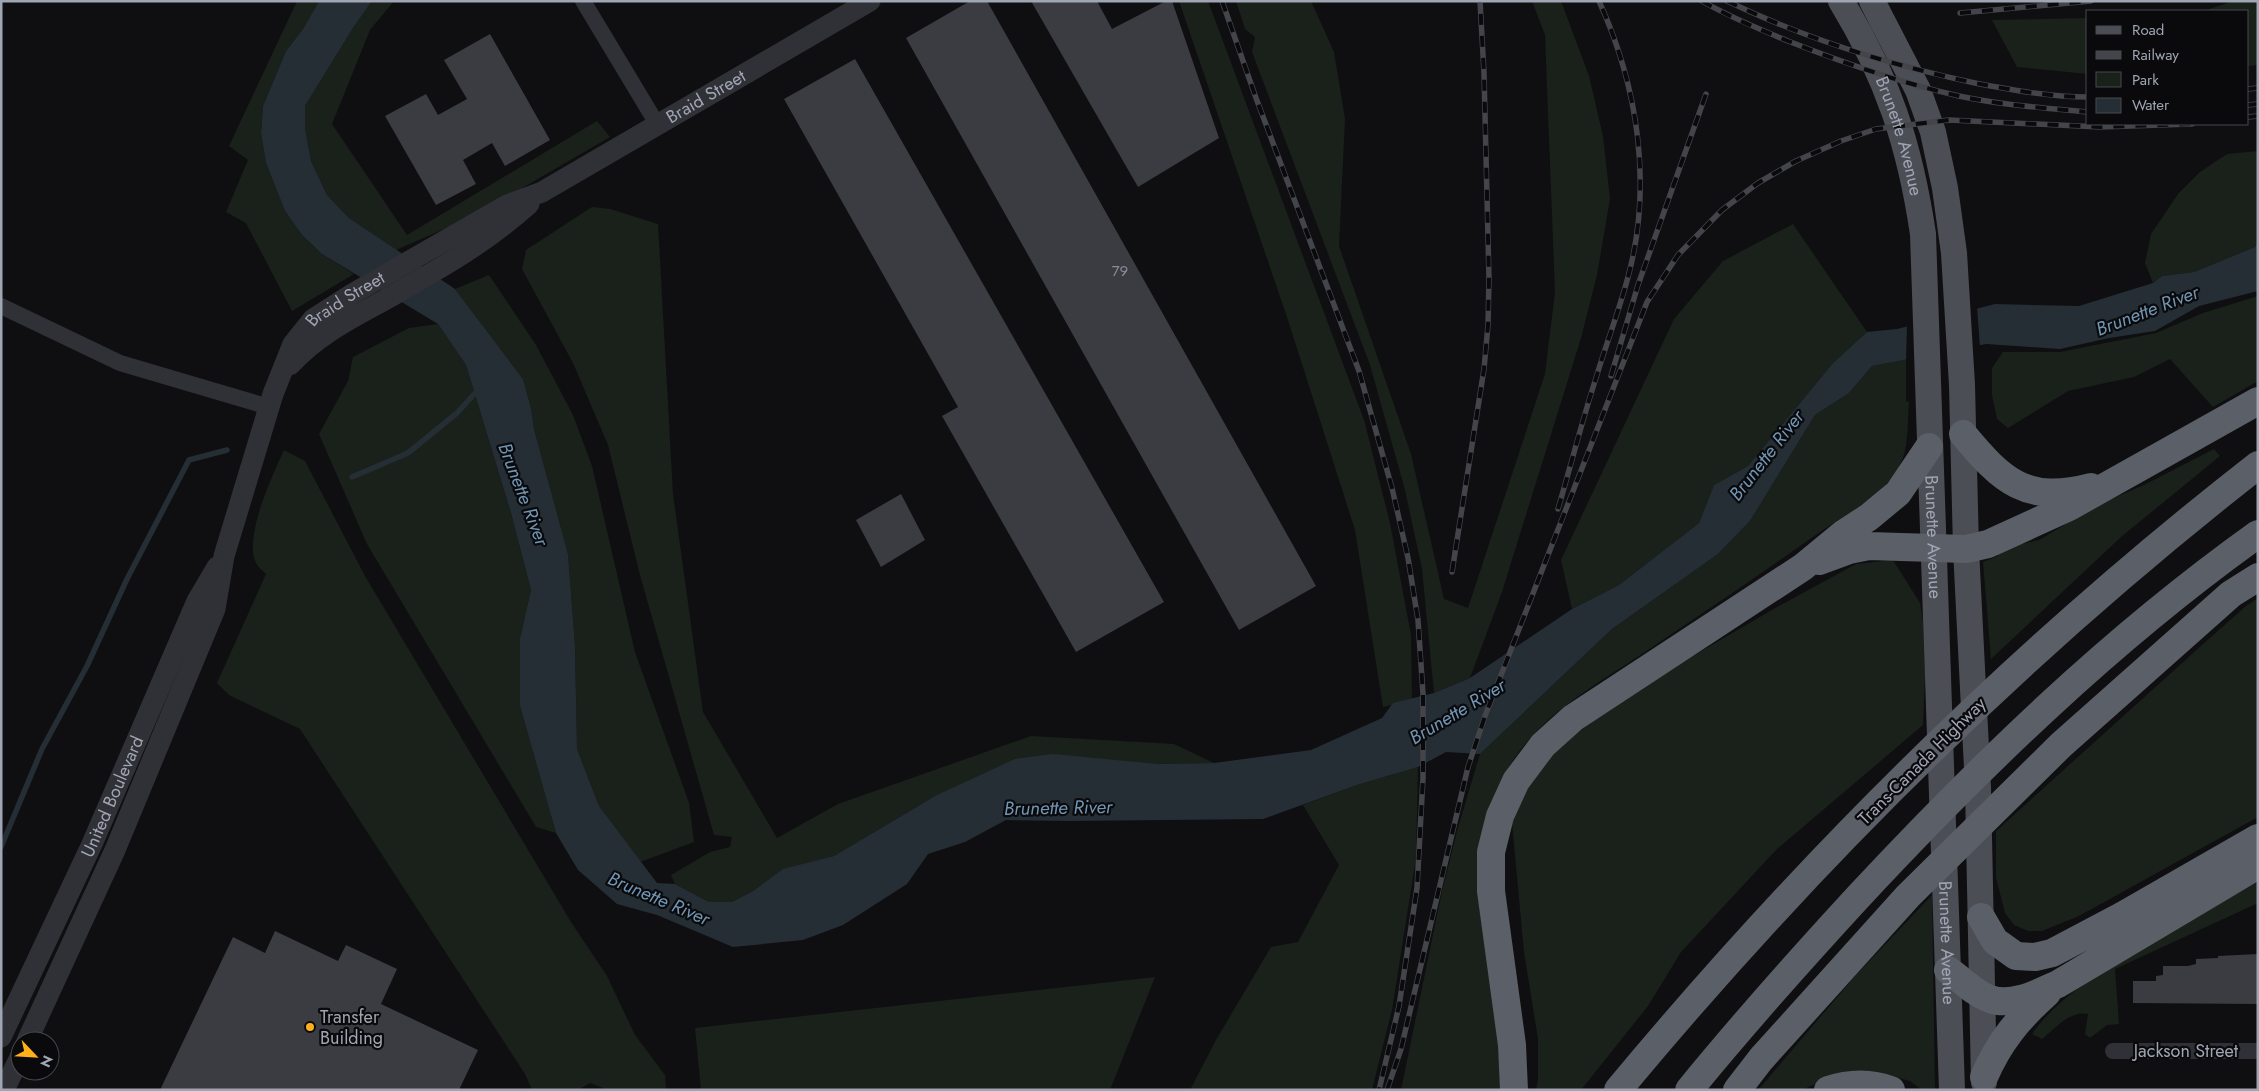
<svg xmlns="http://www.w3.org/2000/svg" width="2259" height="1091" viewBox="0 0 2259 1091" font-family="Jost,sans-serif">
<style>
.green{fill:#19211a}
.water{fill:#252e35}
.pier{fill:#0f0f11}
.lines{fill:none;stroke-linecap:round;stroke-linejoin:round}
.stream{stroke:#252e35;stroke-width:5.5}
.building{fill:#3b3c41}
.minor{stroke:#303136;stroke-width:16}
.tertiary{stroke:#303136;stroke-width:21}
.primary{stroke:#4c4e55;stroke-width:26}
.motorway{stroke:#5b5f68;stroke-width:28}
.rail-casing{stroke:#43454b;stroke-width:5.5}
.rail{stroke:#0a0a0c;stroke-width:4;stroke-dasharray:11;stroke-linecap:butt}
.poi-dot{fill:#ffaf19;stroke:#0a0a0c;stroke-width:2}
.labels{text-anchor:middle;stroke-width:4.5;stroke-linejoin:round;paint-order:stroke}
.number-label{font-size:15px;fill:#868b96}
.street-label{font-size:18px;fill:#9fa5b3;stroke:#0a0a0c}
.poi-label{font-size:18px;fill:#9fa5b3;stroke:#0a0a0c;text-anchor:start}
.water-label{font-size:19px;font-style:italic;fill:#7195b3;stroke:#0a0a0c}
</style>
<rect width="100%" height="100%" fill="#0f0f11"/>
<path class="green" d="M297 1H319L303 29 286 51 263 106 261 133 266 163 285 211 302 235 322 254 354 274 292 311 246 223 226 212 248 160 229 146Z
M372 1H394L370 30 332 124 407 235 597 121 610 137 474 216 396 250 349 218 327 195 311 161 305 128V106L353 28Z
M1179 1H1208L1364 420 1390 523 1411 635 1412 700 1383 707 1355 530 1287 317Z
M1236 1H1311L1334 52 1345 119 1339 246 1411 454 1444 599 1468 608 1545 374 1555 292 1545 35 1532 1H1561L1589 76 1603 136 1610 199 1597 275 1581 338 1502 592 1470 678 1434 693 1422 569 1405 490 1370 365 1252 52 1255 37 1245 29Z
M2234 1H2258V65L2248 66V11H2203Z
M2088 18V74L2017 67 1992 20Z
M2258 151V243L2255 247 2194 272 2162 276 2153 283 2145 263 2151 234 2178 194 2200 172 2227 154Z
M592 207 610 209 658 224 673 494 703 712 777 838 838 804 1031 736 1174 744 1214 763 1157 764 935 796 834 856 783 870 753 891 732 902H709L675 884 671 875 710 852 730 847 732 837 714 835 640 575 608 445 573 363 522 269 526 250Z
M1793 224 1867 332 1833 363 1748 466 1714 485 1699 523 1619 585 1572 609 1561 560 1674 319 1723 261Z
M489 275 536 345 573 415 592 466 635 652 689 803 694 842 640 862 599 806 577 749 575 646 568 554 534 429 531 408 523 379 455 289Z
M2258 296V381L2213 407 2170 359 2134 377 2068 391 2008 428 1997 419 1992 395V368L2003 352H2060L2156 333 2203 313Z
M438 324 466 365 511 513 531 590 520 638V706L556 833 536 827 367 544 319 434 348 381 353 357 409 328Z
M1906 359V402L1909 401C1907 426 1910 453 1895 474 1880 496 1839 519 1817 534 1761 574 1703 613 1645 652 1600 682 1545 712 1514 759 1501 778 1493 799 1485 821L1500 1023 1502 1090H1401L1441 896 1457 831 1480 754 1612 629 1718 554 1750 521 1815 415 1849 393 1872 366Z
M2214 449 2220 456 2121 537 1991 659 1983 562 1998 556 1995 550 2039 540 2096 506 2146 484Z
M284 450 305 461 365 576 571 922 607 976 635 1035 665 1075 666 1090H608L590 1083 578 1090H532L525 1074 300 729 229 695 217 683 266 574C263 571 258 567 256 563 243 538 273 474 284 450Z
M1893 560 1920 603 1923 622 1925 676 1923 725 1777 849 1681 952 1648 1006 1581 1090H1536L1538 1079V1039L1524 952 1512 823 1526 789 1539 768 1567 740 1633 691 1777 607 1856 564Z
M2258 598V817L2079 916 2042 931H2028L2014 925 2005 913 1996 878V831L2202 645 2246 606Z
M1418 767 1416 858 1392 1010 1372 1090H1190L1216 1040 1271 947 1298 942 1339 865 1303 805 1357 785Z
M2258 882V903L2115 969 2119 1024 2107 1025 2090 1038 2085 1034 2088 1014C2070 1010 2056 1028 2042 1039L2032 1034C2058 997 2097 975 2135 952 2176 927 2217 905 2258 882Z
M1932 895 1935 1090H1922L1910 1081 1888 1075 1826 1079 1802 1090H1758L1856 975Z
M1155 977 1110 1090H701L695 1028Z"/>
<path class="water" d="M319 1H372L353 28 305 106V128L311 161 327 195 349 218 455 289 523 379 531 408 534 429 568 554 575 646 577 749 599 806 657 883 675 884 709 902H732L753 891 783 869 834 856 935 796 1015 759 1053 754 1157 764 1214 763 1311 750 1382 718 1393 703 1434 693 1470 678 1572 609 1619 585 1699 523 1714 485 1748 466 1833 363 1867 332 1897 329 1995 304 2079 306 2153 283 2162 276 2194 272 2255 247 2258 243V291L2199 306 2155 331 2109 338 2060 349 1986 344 1872 366 1849 393 1815 415 1750 521 1718 554 1612 629 1480 754 1446 752 1418 767 1357 785 1263 819 1069 821 1006 820 965 842 928 854 907 884 843 925 803 940 733 947 657 915 617 904 578 870 556 833 520 706V638L531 590 511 513 466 365 438 324 322 254 302 235 285 211 266 163 261 133 263 106 286 51 303 29Z"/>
<path class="pier" d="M1977 306 1980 348 1906 362 1907 324Z"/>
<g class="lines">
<path class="stream" d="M352 477 408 453 457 413 478 390
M1 847 42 749 87 666 127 579 189 460 227 450"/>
</g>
<path class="building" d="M970 1H987L1316 586 1239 630 906 38Z
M1031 1H1097L1112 29 1166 1H1172L1219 138 1138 187Z
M490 34 550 140 505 166 492 143 463 160 476 184 436 205 385 116 426 94 438 115 467 99 444 60Z
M855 59 1164 602 1076 652 942 416 958 407 784 99Z
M901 494 925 540 881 567 856 520Z
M275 931 338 961 346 945 397 969 381 1004 478 1050 459 1090H160L233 937 265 953Z
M2258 954V1004L2133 1003V981H2156V976L2163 975V966H2188L2196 964V959L2218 958V956Z"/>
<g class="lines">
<path class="minor" d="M583 1 657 124
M1 306 120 363 269 407
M2113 1051H2258"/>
<g class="tertiary">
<path d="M290 365C318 334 354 317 390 297 439 269 487 242 529 204"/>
<path id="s1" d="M1 1037 92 844 197 601 217 567"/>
<path id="s2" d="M27 1041 115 850 215 609 224 556 273 394 293 344 313 319 352 294 507 205 542 192 870 1"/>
<path d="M4 1090 20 1057"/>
</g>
<g class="primary">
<path id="s3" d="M1841 1C1888 78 1910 146 1923 234L1952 1090"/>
<path d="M1872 1 1918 90 1933 132 1945 188 1954 253 1962 385 1966 549 1978 788 1984 1082"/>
</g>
<path class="motorway" d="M1963 434C2002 481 2026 504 2091 487
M1819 561 1849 550 1869 546 1966 549 1988 544 2069 507 2258 401
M1981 917 1995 941 2016 956 2035 957 2052 953 2122 916 2258 838
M1948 970C1961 979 1975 994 1990 999 2012 1007 2038 993 2058 984L2258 865
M1984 1077C1999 1042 2018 1019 2047 993
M1514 1090 1512 1045 1491 891V852L1500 816 1516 781 1543 745 1573 718 1803 567 1843 534 1869 517 1898 493 1929 447
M1618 1090C1809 860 2022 649 2258 465
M1689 1090C1743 1024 1800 960 1858 897 1981 765 2111 639 2258 534
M1737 1090 1761 1059 1908 896 2061 745 2231 594 2258 577
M1828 1090C1849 1083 1870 1082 1891 1090"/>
<g class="rail-casing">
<path id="rail" d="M1222 1 1256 98 1359 371 1392 488 1408 558 1418 620 1423 694V778L1417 888 1399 1006 1379 1090
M1702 1C1729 17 1759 29 1788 41 1844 63 1901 83 1959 96 2001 105 2045 108 2088 112
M1727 1C1806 39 1890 65 1975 83 2012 90 2050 97 2088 97
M1960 13 2091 1
M2248 89 2258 88
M2248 105 2258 104
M2248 117 2258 116
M1611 376 1638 285 1706 94
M1558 509C1571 465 1582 421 1596 378 1606 344 1619 311 1628 277 1653 185 1638 87 1599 1
M1452 572 1484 369 1488 325 1489 279 1484 73 1480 1
M1387 1090 1401 1049 1468 767 1485 716 1647 302 1678 255 1722 210 1758 183 1796 161 1841 141 1876 129 1949 120 2100 127 2192 124"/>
</g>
<use href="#rail" class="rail"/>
</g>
<circle class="poi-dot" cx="310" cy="1027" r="5"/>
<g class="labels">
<g class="number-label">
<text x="1120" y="276">79</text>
</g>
<g class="street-label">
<text dy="6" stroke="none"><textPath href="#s2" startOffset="1232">Braid Street</textPath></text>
<text dy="6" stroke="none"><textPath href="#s3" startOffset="148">Brunette Avenue</textPath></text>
<text dy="6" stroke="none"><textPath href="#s2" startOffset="818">Braid Street</textPath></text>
<text dy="6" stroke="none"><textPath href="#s3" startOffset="552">Brunette Avenue</textPath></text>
<text transform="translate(1922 761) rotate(-45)" y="6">Trans-Canada Highway</text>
<text dy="6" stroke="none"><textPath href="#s1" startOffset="265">United Boulevard</textPath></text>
<text dy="6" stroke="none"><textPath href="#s3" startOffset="958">Brunette Avenue</textPath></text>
<text x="2186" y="1057">Jackson Street</text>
</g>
<g class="poi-label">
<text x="320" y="1023">Transfer<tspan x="320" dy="21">Building</tspan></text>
</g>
<g class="water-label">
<text transform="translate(2147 310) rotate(-21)" y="7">Brunette River</text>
<text transform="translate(1766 455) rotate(-52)" y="7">Brunette River</text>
<text transform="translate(524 494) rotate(69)" y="7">Brunette River</text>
<text transform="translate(1457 711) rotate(-31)" y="7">Brunette River</text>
<text transform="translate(1058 807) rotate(-1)" y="7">Brunette River</text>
<text transform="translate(659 898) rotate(23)" y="7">Brunette River</text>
</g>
</g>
<rect width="2259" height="1091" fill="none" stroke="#9fa5b3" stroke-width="5"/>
<rect x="2086" y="10" width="162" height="115" fill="#0a0a0c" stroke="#46484f"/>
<rect x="2096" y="26" width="25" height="8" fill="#4c4e55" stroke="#46484f"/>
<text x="2132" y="35" font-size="15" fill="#9fa5b3">Road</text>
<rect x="2096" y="51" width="25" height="8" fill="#43454b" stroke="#46484f"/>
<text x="2132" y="60" font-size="15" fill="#9fa5b3">Railway</text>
<rect x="2096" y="72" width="25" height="15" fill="#19211a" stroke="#46484f"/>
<text x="2132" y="85" font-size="15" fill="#9fa5b3">Park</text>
<rect x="2096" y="98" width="25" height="15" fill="#252e35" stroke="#46484f"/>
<text x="2132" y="110" font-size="15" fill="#9fa5b3">Water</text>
<g transform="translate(35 1056) rotate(115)"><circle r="24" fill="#0a0a0c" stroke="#46484f"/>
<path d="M0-4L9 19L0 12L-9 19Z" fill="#ffaf19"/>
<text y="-8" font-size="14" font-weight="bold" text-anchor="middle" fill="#9fa5b3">N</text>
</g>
</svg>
